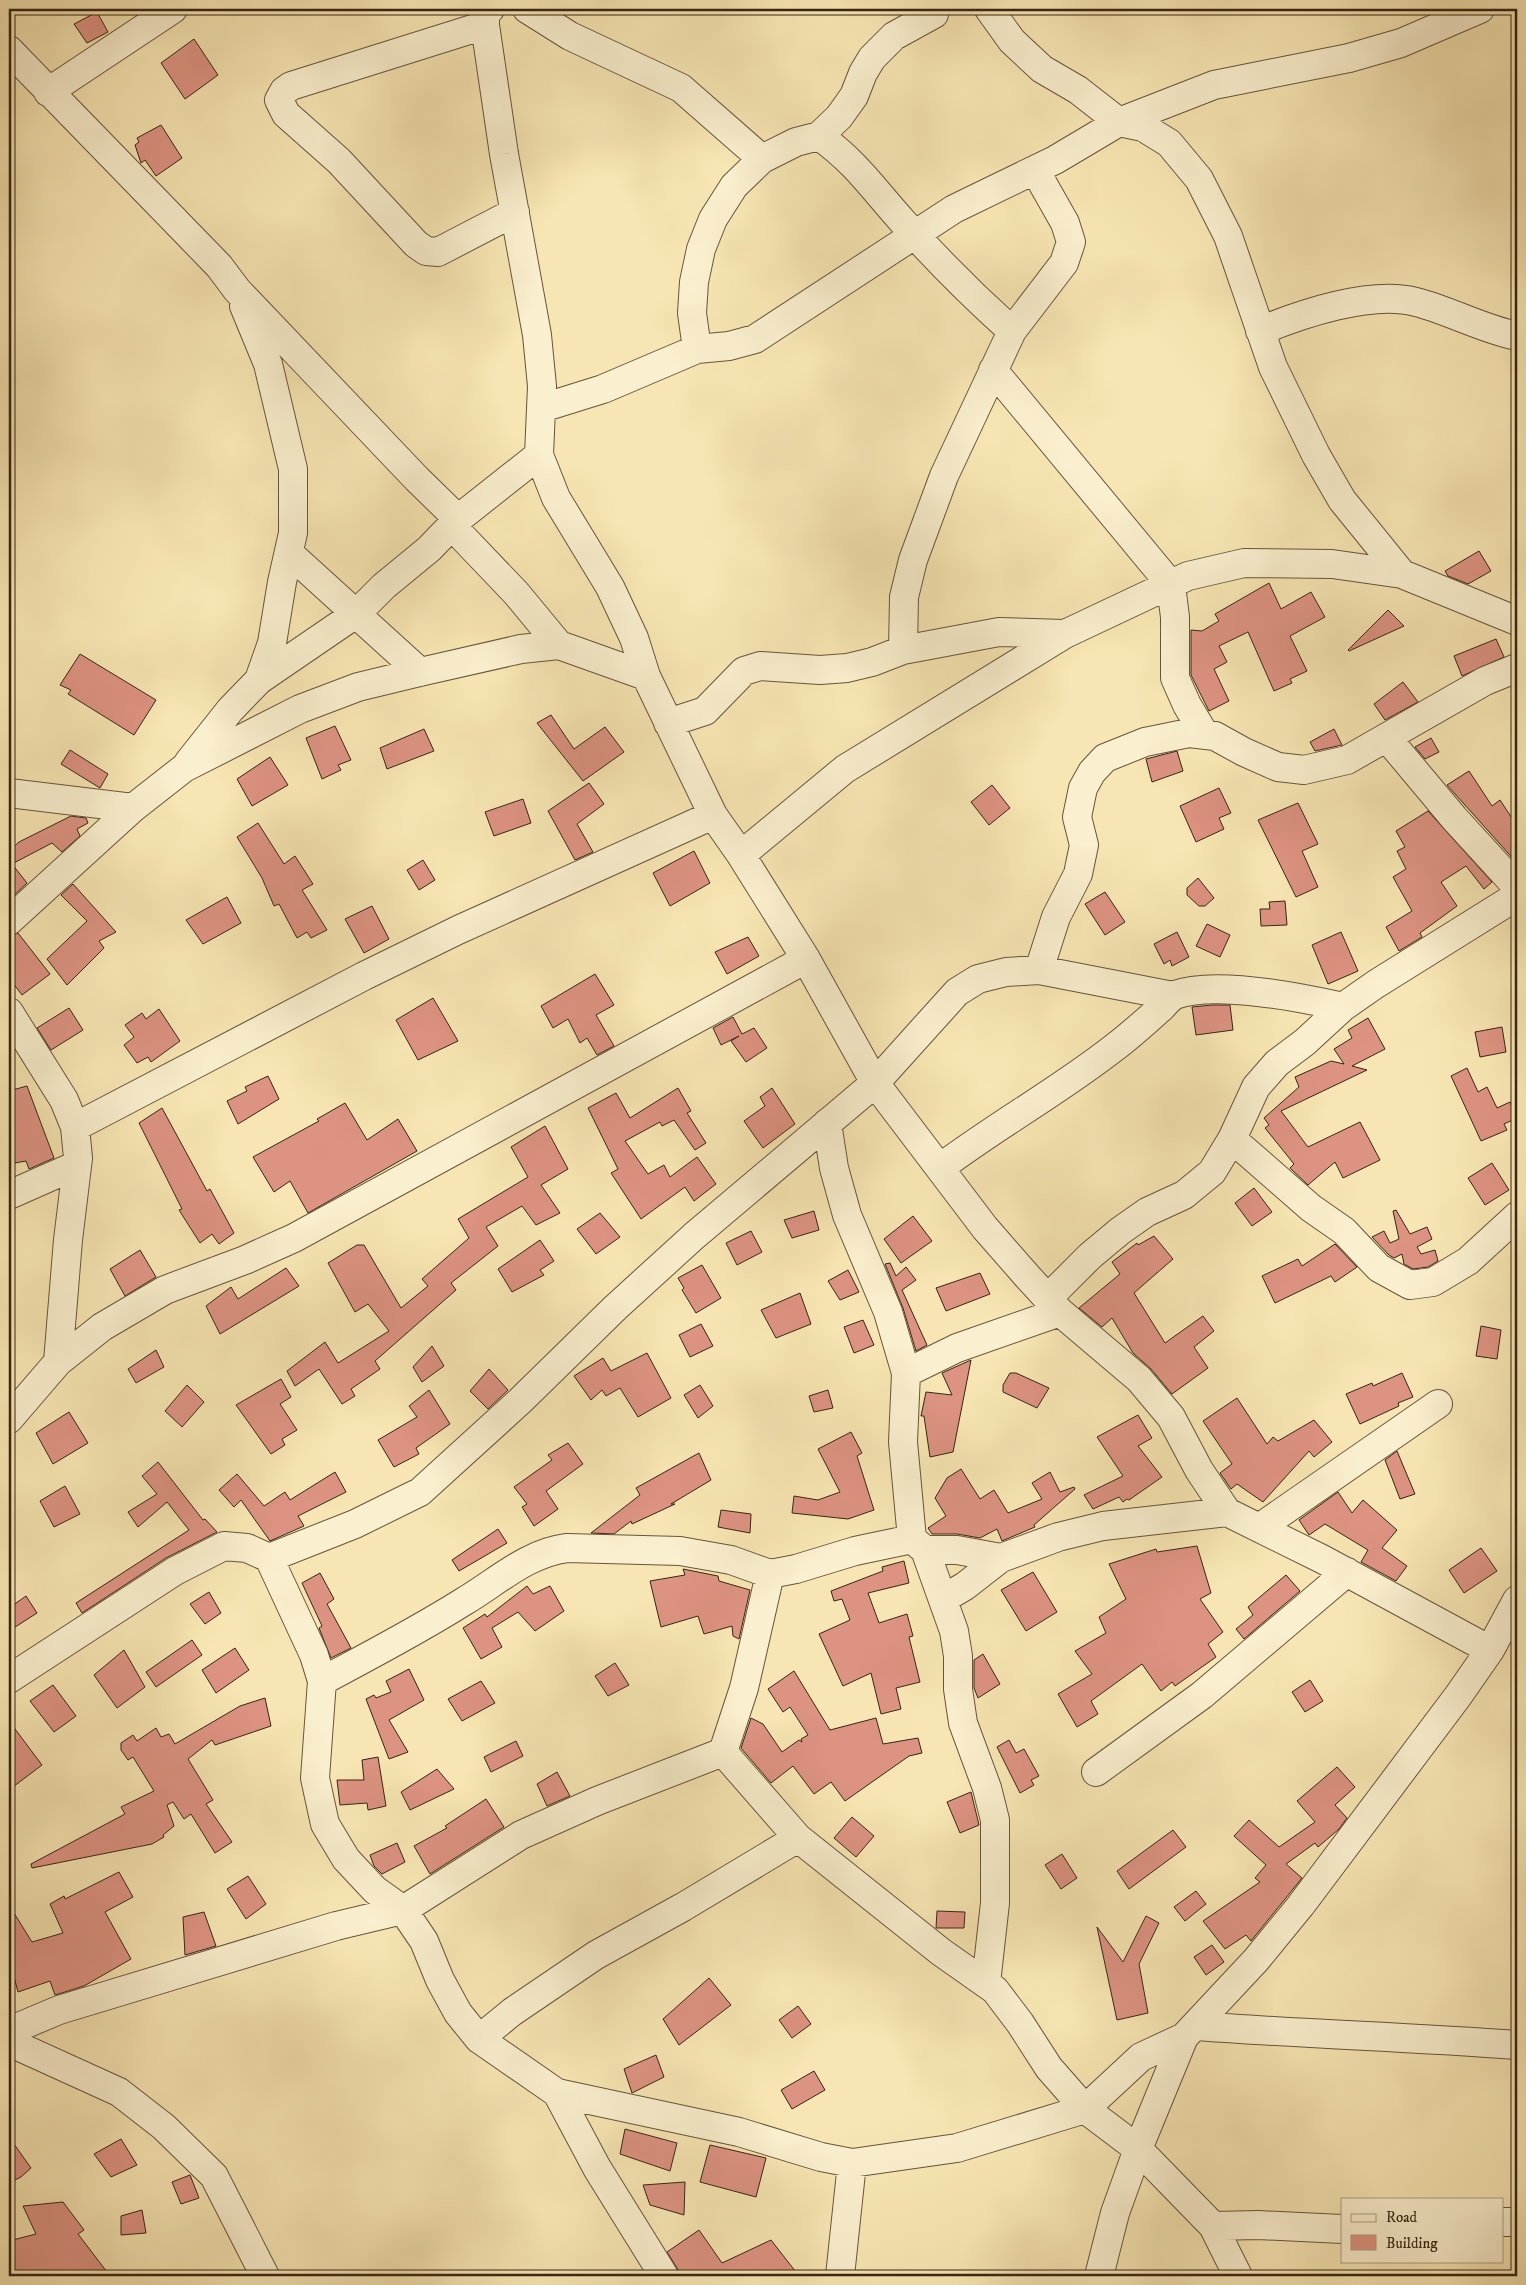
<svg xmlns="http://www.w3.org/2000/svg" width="1526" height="2285" viewBox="0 0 1526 2285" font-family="'IM FELL DW Pica',serif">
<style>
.building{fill:#dd9382;stroke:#362515}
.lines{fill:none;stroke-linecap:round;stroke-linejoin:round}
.minor-casing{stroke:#66553c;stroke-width:30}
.minor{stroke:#faefce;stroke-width:28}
</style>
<rect width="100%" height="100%" fill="#f7e6b3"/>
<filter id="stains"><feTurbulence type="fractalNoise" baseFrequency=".004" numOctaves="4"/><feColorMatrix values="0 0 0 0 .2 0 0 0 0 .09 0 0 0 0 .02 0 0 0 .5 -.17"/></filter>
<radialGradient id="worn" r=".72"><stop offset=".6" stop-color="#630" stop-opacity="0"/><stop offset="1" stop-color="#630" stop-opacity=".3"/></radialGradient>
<path class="building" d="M97 12 108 32 87 43 74 24Z
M194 39 218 75 185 99 161 63Z
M161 125 182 158 156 176 145 160 141 163 135 145 139 142 137 138Z
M1479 551 1491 571 1468 584 1448 576 1445 571Z
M1269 583 1281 609 1311 592 1325 617 1290 636 1307 671 1290 679 1292 683 1274 691 1248 632 1219 646 1227 662 1214 669 1229 701 1209 711 1191 675V630L1202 631 1219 621 1215 614Z
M1388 610 1404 626 1349 651 1348 650Z
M1496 639 1504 657 1462 676 1454 656Z
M80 654 156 700 134 735 68 694 71 690 60 685Z
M1403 682 1418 702 1385 720 1374 704Z
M551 715 574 749 605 727 624 752 583 781 537 723Z
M335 726 351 760 338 765 341 770 322 779 306 738Z
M424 729 434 751 387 769 380 748Z
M1334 729 1342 745 1315 751 1310 742Z
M1431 738 1439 752 1425 759 1415 747Z
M70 750 108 774 100 788 61 764Z
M1177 751 1183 771 1152 782 1146 759Z
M270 757 288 785 252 806 237 779Z
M1469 771 1492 806 1500 800 1517 826V863L1447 785Z
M589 783 604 804 577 824 593 852 575 860 548 811Z
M992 785 1010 808 989 825 971 802Z
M1219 788 1231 813 1219 818 1224 829 1196 842 1180 806Z
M523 799 531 823 494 836 485 812Z
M1298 803 1318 844 1302 851 1318 887 1296 897 1258 820Z
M1428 811 1492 882 1484 889 1466 866 1441 882 1457 906 1420 933 1422 937 1399 951 1386 927 1412 911 1393 877 1406 869 1397 851 1405 847 1396 831Z
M71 816 86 818 88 823 77 829 80 836 62 852 52 843 12 864 27 883 9 900V851L19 842Z
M258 823 284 864 295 856 313 884 302 890 327 930 311 938 307 932 297 938 279 904 274 906 262 878 237 837Z
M694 851 710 883 670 906 653 873Z
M423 860 435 880 419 890 407 870Z
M1198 878 1214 898 1205 906H1199L1187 895V888Z
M73 884 116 932 99 941 104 948 67 985 47 959 87 921 61 895Z
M1105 892 1125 922 1105 935 1085 904Z
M227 897 241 923 203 944 186 920Z
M1285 901 1287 925 1261 926 1260 909H1270L1269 902Z
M372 906 389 939 364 953 345 919Z
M1207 924 1230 935 1220 957 1196 946Z
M1177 932 1189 957 1172 966 1170 960 1164 964 1154 944Z
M1341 932 1358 971 1328 984 1312 945Z
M18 933 50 974 22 995 9 978V936Z
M748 937 759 956 727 974 715 952Z
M595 974 614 1005 596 1015 614 1046 597 1055 587 1038 580 1043 568 1019 553 1028 541 1006Z
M433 998 458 1041 418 1060 396 1020Z
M1212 1005H1230L1233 1030 1196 1035 1192 1007Z
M69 1008 83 1030 51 1050 37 1028Z
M159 1009 180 1041 151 1062 148 1057 137 1063 124 1045 134 1037 125 1025 142 1013 146 1019Z
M733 1017 742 1034 754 1028 767 1048 746 1062 731 1041 739 1036 721 1045 713 1028Z
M1368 1018 1385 1049 1352 1066 1367 1070 1281 1111 1308 1147 1360 1122 1380 1160 1343 1178 1335 1162 1308 1185 1290 1168 1294 1164 1265 1128 1269 1125 1264 1118 1299 1087 1295 1077 1331 1061 1344 1064 1334 1049 1352 1038 1348 1030Z
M1502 1027 1506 1052 1480 1057 1475 1032Z
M1467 1068 1478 1092 1487 1087 1497 1108 1510 1102 1517 1118 1504 1124 1507 1130 1481 1141 1451 1076Z
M268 1076 279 1099 238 1124 227 1101 247 1091 245 1087Z
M27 1086 54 1158 29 1169 26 1161 15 1163 9 1142V1091Z
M678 1088 691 1111 687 1113 706 1143 695 1150 674 1120 662 1126 660 1122 625 1141 648 1174 664 1165 670 1177 697 1157 716 1184 694 1201 685 1187 641 1219 611 1173 618 1169 588 1108 616 1093 630 1118Z
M772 1088 795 1124 763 1148 744 1121 765 1106 760 1097Z
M345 1103 367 1140 398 1119 417 1151 308 1213 290 1181 274 1192 253 1157 319 1121 317 1119Z
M162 1108 207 1191 210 1189 234 1233 219 1244 212 1234 200 1243 179 1210 182 1209 139 1123Z
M545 1126 568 1169 541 1185 560 1213 536 1225 522 1206 486 1227 498 1246 451 1283 456 1290 375 1361 380 1369 351 1389 355 1396 342 1404 319 1369 295 1386 287 1371 325 1342 338 1363 389 1331 368 1304 355 1312 328 1263 357 1245H364L401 1308 428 1286 422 1279 469 1238 458 1219 528 1177 511 1147Z
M1492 1163 1509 1190 1485 1205 1468 1178Z
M1254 1188 1272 1212 1252 1226 1235 1203Z
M1396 1210 1410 1234 1427 1227 1432 1239 1417 1247 1421 1254 1435 1250 1438 1261 1428 1267 1413 1269 1404 1264 1402 1254 1394 1258 1389 1255 1372 1237 1384 1231 1390 1243 1399 1239 1393 1211Z
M814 1211 819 1230 792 1238 784 1220Z
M600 1213 620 1237 596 1254 577 1229Z
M913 1216 932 1241 901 1263 884 1239Z
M751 1231 762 1252 737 1265 726 1243Z
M1154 1236 1173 1259 1134 1293 1165 1343 1203 1316 1214 1331 1194 1347 1208 1368 1172 1394 1151 1369 1133 1353 1112 1318 1102 1327 1079 1308 1120 1274 1112 1262 1137 1243 1138 1245Z
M540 1240 554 1261 540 1270 544 1275 512 1292 498 1269Z
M1335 1244 1357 1267 1335 1282 1331 1276 1275 1303 1262 1276 1298 1259 1302 1266Z
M140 1250 156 1277 125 1296 110 1269Z
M890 1263 896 1276 906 1267 916 1280 902 1290 927 1345 916 1351 903 1308 885 1264Z
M702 1265 721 1298 696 1313 682 1290 684 1288 678 1278Z
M286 1268 299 1286 220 1334 206 1306 231 1287 238 1299Z
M848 1270 859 1292 840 1300 828 1281Z
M980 1273 990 1294 946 1311 936 1288Z
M800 1293 811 1324 776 1338 761 1310Z
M863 1320 874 1345 854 1353 844 1327Z
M701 1324 713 1346 690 1357 679 1335Z
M1481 1326 1501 1330 1497 1359 1476 1356Z
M432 1346 444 1366 422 1382 413 1367Z
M156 1350 164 1367 136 1383 128 1369Z
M647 1353 671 1398 638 1417 620 1388 606 1396 602 1390 591 1400 574 1376 603 1358 611 1371Z
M971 1360 953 1452 930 1457 924 1416H921L926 1392 952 1395 942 1373Z
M489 1369 508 1390 488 1409 470 1391Z
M1010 1373H1016L1049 1388 1037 1408 1003 1392V1385Z
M1402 1373 1413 1397 1398 1403 1399 1406 1360 1424 1346 1394 1372 1383 1373 1386Z
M281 1379 291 1397 280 1404 297 1430 282 1439 285 1445 271 1454 236 1405Z
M187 1385 204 1402 182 1427 165 1411Z
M700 1385 713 1406 698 1418 684 1395Z
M429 1390 450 1424 416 1448 419 1454 394 1467 378 1440 417 1417 409 1406Z
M828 1390 833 1408 814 1412 809 1396Z
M1237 1398 1267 1444 1273 1437 1278 1441 1314 1420 1332 1442 1314 1457 1309 1451 1263 1502 1237 1484 1231 1489 1220 1473 1232 1464 1203 1421Z
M69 1412 88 1443 53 1464 36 1433Z
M1138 1415 1152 1438 1138 1446 1162 1477 1129 1500 1127 1499 1123 1502 1119 1497 1093 1509 1084 1495 1123 1476 1097 1437Z
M851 1432 862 1453 857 1456 874 1510 848 1519 792 1513 794 1496 818 1500 840 1492 818 1449Z
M568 1443 583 1464 546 1491 558 1509 534 1526 522 1507 527 1504 514 1487 552 1460 548 1455Z
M1397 1451 1415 1494 1400 1499 1385 1460Z
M699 1453 711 1480 671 1504H675L632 1524 631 1521 614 1534 591 1533 640 1495 636 1488Z
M158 1462 203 1520 205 1519 217 1532 166 1558 82 1613 76 1603 189 1530 167 1502 138 1527 128 1512 157 1494 142 1476Z
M961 1469 980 1499 994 1490 1008 1513 1042 1499 1032 1483 1050 1472 1060 1492 1074 1487 1075 1489 1034 1525 1035 1527 1002 1541 997 1529 980 1538 957 1534H932L928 1528 946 1516 935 1498 947 1478Z
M335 1472 346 1492 298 1516 304 1526 270 1541 241 1500 234 1507 219 1490 237 1474 264 1506 285 1492 290 1500Z
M65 1486 80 1514 54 1527 40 1501Z
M1338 1492 1352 1513 1363 1500 1397 1530 1382 1548 1407 1566 1396 1581 1361 1562 1368 1550 1325 1524 1309 1535 1299 1520Z
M721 1510 751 1514 750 1533 718 1527Z
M498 1529 507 1543 459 1571 452 1560Z
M1197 1546 1211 1593 1200 1599 1223 1632 1208 1644 1216 1657 1175 1686 1172 1682 1161 1691 1142 1664 1091 1701 1098 1714 1077 1727 1058 1694 1092 1674 1075 1651 1106 1633 1099 1617 1126 1599 1109 1564 1156 1549 1157 1552Z
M1481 1548 1497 1571 1464 1593 1449 1570Z
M904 1561 909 1583 868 1593 879 1623 907 1614 913 1636 909 1637 920 1682 896 1688 901 1709 881 1714 871 1673 843 1686 819 1634 850 1620 842 1599 834 1601 831 1591 883 1571 882 1567Z
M683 1569 718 1576 719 1581 750 1590 739 1639 733 1636 732 1626 704 1634 698 1616 661 1627 650 1581 685 1575Z
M1033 1572 1057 1612 1026 1631 1001 1590Z
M320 1573 334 1599 327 1604 351 1648 331 1658 319 1628 322 1626 302 1583Z
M1286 1575 1300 1591 1244 1639 1236 1629 1253 1615 1248 1607Z
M527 1586 533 1594 550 1586 564 1611 535 1631 518 1612 492 1628 502 1647 481 1659 463 1628 485 1614 487 1617Z
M209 1592 221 1613 205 1624 190 1604Z
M26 1596 37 1613 9 1631V1608Z
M192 1640 202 1655 156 1687 146 1672Z
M235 1648 249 1670 216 1693 202 1670Z
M124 1650 145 1687 117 1708 94 1675Z
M983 1654 1000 1684 978 1698 974 1688V1660Z
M615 1663 629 1685 608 1696 595 1676Z
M409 1669 424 1700 389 1720 408 1752 389 1759 366 1699 374 1695 376 1698 391 1692 386 1681Z
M794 1671 830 1730 876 1718 883 1744 918 1738 922 1753 909 1756 845 1801 831 1782 814 1794 793 1766 771 1783 741 1748 751 1718 763 1724 782 1752 799 1740 802 1742 801 1739 808 1735 790 1707 783 1712 768 1689Z
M1310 1680 1323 1701 1305 1712 1292 1692Z
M481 1681 495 1703 462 1721 448 1699Z
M53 1685 76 1716 54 1732 30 1701Z
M265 1698 271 1726 215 1745 212 1740 188 1759 213 1800 206 1804 232 1842 215 1853 191 1814 184 1819 173 1802 167 1805 174 1826 163 1835 164 1837 152 1844 32 1868 31 1864 125 1814 121 1807 154 1791 133 1757 128 1760 121 1750V1743L133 1735 137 1741 156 1728 161 1737 169 1734 175 1744 240 1706Z
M9 1721 42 1765 9 1790Z
M1009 1740 1016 1753 1024 1749 1039 1776 1031 1780 1034 1785 1020 1793 997 1747Z
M516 1741 523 1756 491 1772 484 1757Z
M378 1757 386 1806 368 1810 367 1803 340 1805 337 1780H364L362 1760Z
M1337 1767 1355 1787 1335 1805 1347 1818 1339 1829 1318 1847 1315 1843 1286 1864 1302 1878 1251 1941 1246 1935 1225 1949 1203 1921 1260 1882 1255 1878 1266 1865 1234 1836 1249 1820 1279 1847 1315 1822 1297 1801Z
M437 1769 454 1789 410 1810 401 1792Z
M557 1772 570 1796 547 1806 537 1784Z
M971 1792 979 1825 960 1833 947 1802Z
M486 1799 504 1827 430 1874 414 1846 447 1828 445 1826Z
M852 1817 874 1836 856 1857 834 1838Z
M1173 1830 1186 1847 1129 1889 1117 1871Z
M397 1843 405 1862 382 1874 374 1866 370 1855Z
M1062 1854 1077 1878 1061 1889 1045 1865Z
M119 1872 133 1897 105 1912 131 1959 84 1986 65 1992 55 1995 50 1981 18 1992 9 1958V1905L32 1942 63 1933 50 1904 64 1896 65 1899Z
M248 1876 266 1904 246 1919 227 1889Z
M1196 1891 1206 1904 1185 1921 1174 1907Z
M937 1911 965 1912 964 1928H936Z
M204 1912 216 1946 185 1955 183 1917Z
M1146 1916 1159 1923 1139 1964 1148 2013 1117 2020 1097 1927 1123 1962Z
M1212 1945 1224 1962 1206 1975 1194 1957Z
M709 1978 731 2005 679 2045 663 2019Z
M798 2006 811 2024 792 2038 779 2020Z
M656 2055 664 2077 632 2093 624 2069Z
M814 2071 825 2090 792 2109 781 2090Z
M625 2129 677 2143 670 2171 620 2154Z
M9 2137 31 2168 21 2177 9 2183Z
M121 2139 137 2165 111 2177 94 2154Z
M710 2145 766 2158 756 2197 700 2182Z
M190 2175 199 2198 181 2204 172 2182Z
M685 2182 684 2215 650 2205 643 2185Z
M63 2202 84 2230 78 2234 110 2276H9V2241L36 2234 23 2206Z
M142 2210 146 2233 121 2235V2216Z
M699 2230 722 2263 771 2240 799 2276H680L677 2268 667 2252Z"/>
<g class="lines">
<g class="minor-casing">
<path id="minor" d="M490 9 485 15V25L504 154 537 335 542 386 539 455 556 498 610 587 634 638 646 676 713 815 741 855 806 959 875 1083 985 1228 1027 1276 1060 1312 1139 1379 1171 1417 1199 1470 1227 1512 1322 1559 1490 1650
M527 9 570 36 681 88 762 159
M989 9 1012 41 1042 69 1078 90 1119 122 1143 127 1169 143 1199 179 1228 236 1273 367 1316 455 1342 500 1402 574
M485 25 291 86 284 91 279 100 286 114 339 161 416 244 426 251 438 252 515 212
M9 50 219 266 237 290 417 479 458 519
M48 92 173 9
M819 136C856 162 874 190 904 223 938 261 974 297 1012 331
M244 306 268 364 293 469V533L282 582 272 643 259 680
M1260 331C1301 314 1371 290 1416 302 1451 311 1482 329 1517 336
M697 349 692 313 694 282 701 249 713 219 734 186 762 159 796 142 819 136 839 117 854 96 863 73 872 58 894 36 934 14
M993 370 1171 585 1175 617V678L1187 705 1205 735
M542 408 603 389 697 349 729 346 755 339 954 209 1055 160 1119 122 1214 85 1349 58 1401 43 1480 9
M452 526 516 593 559 645
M289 553 420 672
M903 650 904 597 913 560 944 476 1012 331 1064 263 1071 242 1065 223 1035 170
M668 723 705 711 744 671 760 666 820 670 847 668 872 662 903 650 999 632 1065 634
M1387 738 1454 818 1517 887
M188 763 230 710 259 680 357 613 384 586 429 549 458 519 539 455
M9 793 133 808
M741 855 845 769 1065 634 1188 576 1244 563 1332 564 1402 574 1517 621
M9 921 133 808 184 768 300 709 358 687 420 672 521 649 559 645 646 676
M1039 970 1056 917 1078 874 1084 845 1077 817 1083 788 1092 772 1105 758 1145 742 1189 733 1215 736 1244 752 1278 767 1304 770 1347 760 1485 681 1517 668
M9 1012 64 1100 75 1127 78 1158 68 1240 58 1362
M827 1123 834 1168 847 1215 888 1312 906 1373 903 1442 912 1539 925 1550 954 1631 958 1656V1689L963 1723 987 1788 995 1820V1903L986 1983
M75 1127 364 976 458 930 713 815
M1232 1139 1311 1208 1344 1231 1379 1268 1410 1285 1433 1282 1468 1261 1517 1216
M940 1168C997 1125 1059 1091 1115 1047 1131 1035 1146 1021 1161 1008 1165 1004 1169 998 1175 995 1214 980 1303 998 1343 1007
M9 1195 77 1165
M1048 1298 1090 1256 1120 1231 1147 1212 1184 1195 1212 1172 1232 1139 1256 1087 1277 1063 1305 1042 1343 1007 1376 984 1517 896
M906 1373 957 1348 1060 1312
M9 1419 58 1362 102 1327 165 1290 245 1260 294 1238 806 959
M1259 1528 1438 1404
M925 1550H957L1001 1558
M269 1558 314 1655 322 1681 315 1778 325 1824 346 1859 375 1890 403 1910 424 1941 440 1980 458 2013 479 2039 557 2093 739 2132 821 2157 852 2163 957 2148 1085 2109 1141 2057 1184 2037
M943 1599 965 1586 1001 1558 1058 1537 1103 1526 1227 1512
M9 1679 175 1571 224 1546 247 1548 269 1558 355 1524 420 1492 520 1401 615 1308 694 1236 875 1083 957 992 978 979 1006 972 1039 970 1173 996
M322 1681C369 1656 417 1631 463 1602 497 1582 527 1553 567 1548L680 1551 731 1560 770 1574
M723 1752 798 1838 941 1952 995 1990 1020 2023 1049 2068 1085 2109 1138 2149 1213 2226 1238 2276
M1096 1772 1202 1695 1347 1572
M1196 2026C1303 2034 1410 2037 1517 2045
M9 2031 59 2010 336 1926 403 1910 521 1835 597 1801 723 1752 744 1688 770 1574 796 1569 855 1551 912 1539
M479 2039 512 2012 596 1955 683 1907 798 1838
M9 2042 119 2092 164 2127 214 2176 265 2276
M557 2093 597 2168 664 2276
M1502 2222H1517
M1213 2226 1258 2225 1342 2229
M840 2276 852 2163
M1099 2276 1115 2213 1138 2149 1184 2037 1256 1960 1301 1905 1458 1696 1490 1650 1517 1600"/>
</g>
<use href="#minor" class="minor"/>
</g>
<rect width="1526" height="2285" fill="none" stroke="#f7e6b3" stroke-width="30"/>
<rect x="10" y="10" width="1506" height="2265" fill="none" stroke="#362515" stroke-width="2.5"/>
<rect x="15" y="15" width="1496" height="2255" fill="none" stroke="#362515"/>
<rect x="1341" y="2198" width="162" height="65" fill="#faefce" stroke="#ac9e84"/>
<rect x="1351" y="2214" width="25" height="8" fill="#faefce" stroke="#ac9e84"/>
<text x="1386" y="2222" font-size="15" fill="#362515">Road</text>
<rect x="1351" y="2235" width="25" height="15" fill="#dd9382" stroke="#ac9e84"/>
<text x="1386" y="2248" font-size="15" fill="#362515">Building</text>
<rect width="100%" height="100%" filter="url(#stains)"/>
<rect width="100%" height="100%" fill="url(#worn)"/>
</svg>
